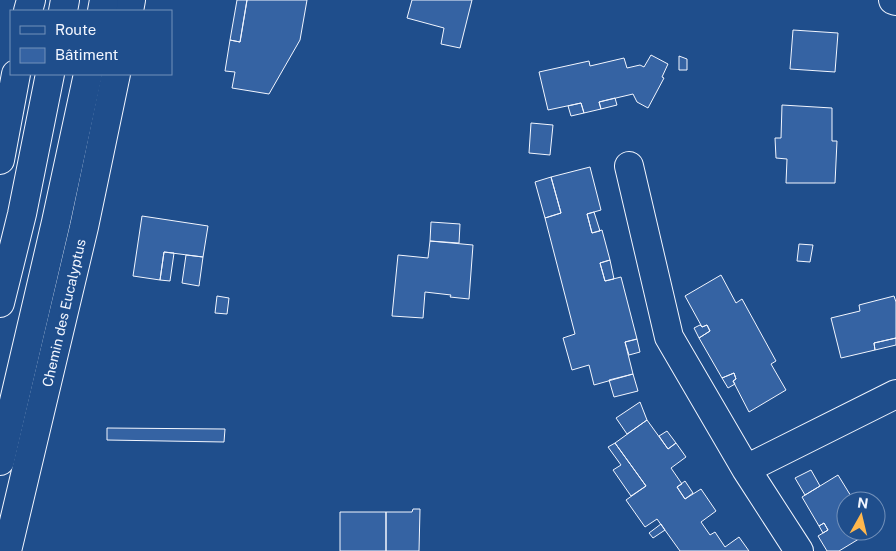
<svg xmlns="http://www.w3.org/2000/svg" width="896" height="551" viewBox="0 0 896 551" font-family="'Public Sans',sans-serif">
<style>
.building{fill:#3563a3;stroke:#f2f6ff}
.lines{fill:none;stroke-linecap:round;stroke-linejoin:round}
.minor-casing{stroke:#f2f6ff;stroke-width:30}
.major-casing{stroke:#f2f6ff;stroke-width:30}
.minor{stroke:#1f4e8c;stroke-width:28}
.major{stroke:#1f4e8c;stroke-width:28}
.labels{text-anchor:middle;stroke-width:4;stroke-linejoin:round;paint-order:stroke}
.street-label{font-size:14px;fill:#f2f6ff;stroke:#1f4e8c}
</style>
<rect width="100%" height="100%" fill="#1f4e8c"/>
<path class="building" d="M237 0H247L240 42 230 40Z
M247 0H307L300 40 269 94 232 88 235 72 225 71 230 40 240 42Z
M412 0H472L460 48 441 44 444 28 407 18Z
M793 30 838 33 835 72 790 69Z
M651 55 668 64 662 77 664 78 648 108 637 102 633 94 599 102 601 109 584 113 581 103 548 110 539 72 589 61 590 66 624 58 627 68 640 65 644 67Z
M679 56 687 59V70H679Z
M615 98 617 105 601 109 599 102Z
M581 103 584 113 571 116 568 106Z
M782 105 832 108V141H837L835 183H786L787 159 776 158 775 138H781Z
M531 123 553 125 550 155 529 153Z
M590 167 601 210 587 214 592 233 602 230 610 260 600 263 605 281 621 277 637 339 625 342 633 374 594 385 589 365 572 370 563 338 575 334 545 218 561 213 551 177Z
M551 177 561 213 545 218 535 182Z
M594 212 600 231 592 233 587 214Z
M142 216 208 226 203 257 164 252 160 280 133 276Z
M431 222 460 224 459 243 430 241Z
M430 241 473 245 469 299 450 297 451 295 425 292 423 318 392 316 398 255 428 258Z
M799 244 813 245 810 262 797 261Z
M164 252 174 253 170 281 160 280Z
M186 255 203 257 199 286 182 283Z
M610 260 614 279 605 281 600 263Z
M721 275 736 303 742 299 776 361 771 364 786 390 749 412 733 381 736 379 734 373 722 378 699 338 710 331 707 325 702 327 685 296Z
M217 296 229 298 227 314 215 313Z
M894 296 896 302V338L874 343 875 350 841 358 831 318 860 311 859 305Z
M700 325 702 327 707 325 710 331 699 338 694 328Z
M896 338V345L875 350 874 343Z
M637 339 640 352 629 355 625 342Z
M734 373 736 379 733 381 735 384 728 388 722 378Z
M633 374 638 391 614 397 609 380Z
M640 402 647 420 627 434 616 418Z
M647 420 668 449 676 443 686 457 671 468 682 484 677 487 685 499 701 489 716 511 701 522 710 535 715 532 725 547 739 537 749 551H680L657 519 645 527 626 500 646 486 615 443Z
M107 428 225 429 224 442 107 440Z
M667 431 676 443 668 449 659 436Z
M615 443 646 486 631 496 613 470 621 465 608 447Z
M811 470 820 486 805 495 795 478Z
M838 475 854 501H846V531H872L839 551H827L818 536 828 530 824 523 819 526 802 497Z
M685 481 693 493 685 499 677 487Z
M413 509H420L419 551H386V512H412Z
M340 512H386V551H340Z
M824 523 828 530 823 533 819 526Z
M661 524 665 530 653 538 649 533Z"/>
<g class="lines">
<g class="minor-casing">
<path id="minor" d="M893 0 896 1
M28 11 31 0
M129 11 131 0
M0 160 16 74
M629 166 669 337 746 469 799 551
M746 469 896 394
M7 551 84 227 116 74"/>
</g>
<g class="major-casing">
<path id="major" d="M63 11 65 0
M102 11 104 0
M0 303 22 214 50 74
M0 461 56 222 88 74"/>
</g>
<use href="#minor" class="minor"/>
<use href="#major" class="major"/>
</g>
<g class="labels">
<g class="street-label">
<text transform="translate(64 313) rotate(-77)" y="5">Chemin des Eucalyptus</text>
</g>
</g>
<rect x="10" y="10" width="162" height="65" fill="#1f4e8c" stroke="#7391ba"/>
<rect x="20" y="26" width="25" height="8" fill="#1f4e8c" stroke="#7391ba"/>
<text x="55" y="35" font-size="15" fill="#f2f6ff">Route</text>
<rect x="20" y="48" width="25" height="15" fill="#3563a3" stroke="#7391ba"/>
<text x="55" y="60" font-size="15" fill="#f2f6ff">Bâtiment</text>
<g transform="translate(861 516) rotate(8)"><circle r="24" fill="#1f4e8c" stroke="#7391ba"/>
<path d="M0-4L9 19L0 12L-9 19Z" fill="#ffb74d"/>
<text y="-8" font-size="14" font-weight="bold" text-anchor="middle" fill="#f2f6ff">N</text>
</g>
</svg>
